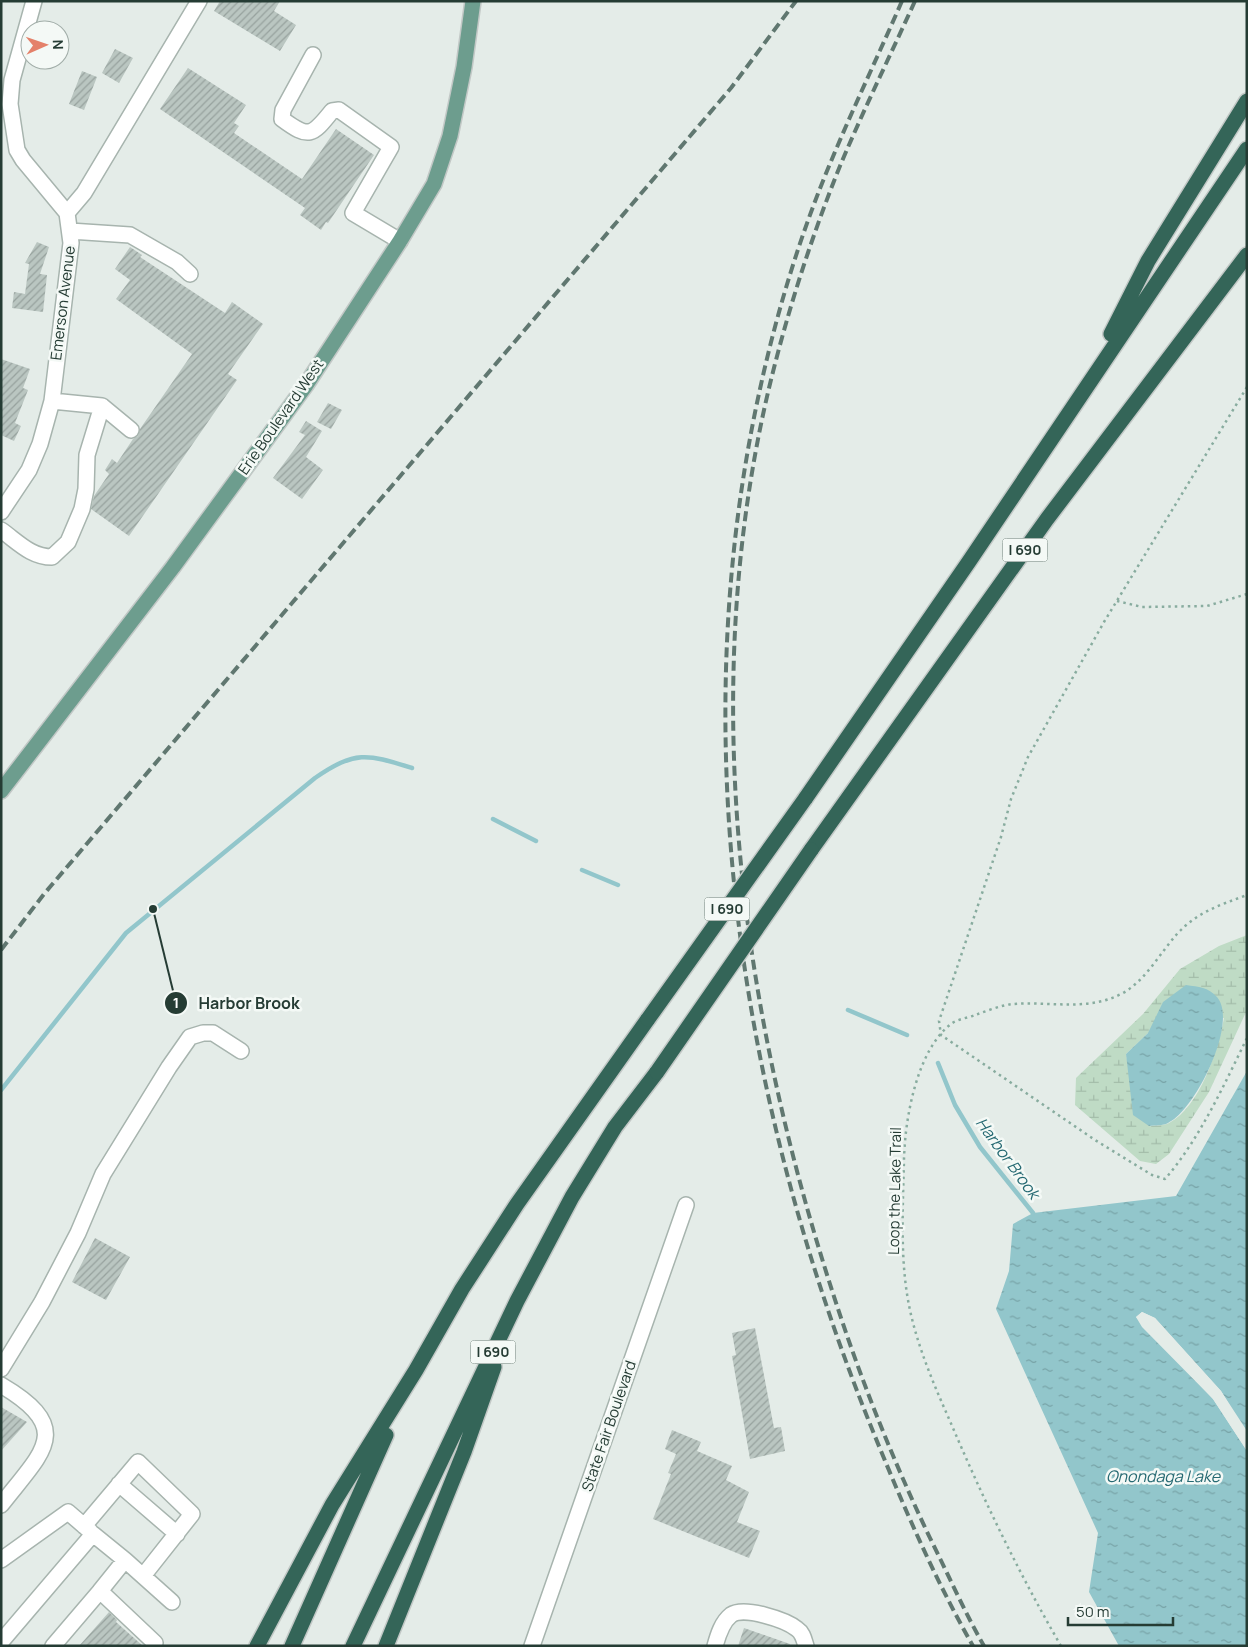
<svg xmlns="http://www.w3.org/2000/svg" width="1248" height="1647" viewBox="0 0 1248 1647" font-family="Manrope,sans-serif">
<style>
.wetland{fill:url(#wetland-marsh);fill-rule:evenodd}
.water{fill:url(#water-ripples)}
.pier{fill:#e4ece8}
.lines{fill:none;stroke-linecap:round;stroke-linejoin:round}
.stream{stroke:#92c6cb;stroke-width:4.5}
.building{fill:url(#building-hatch)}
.minor-casing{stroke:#a7b4ae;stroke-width:18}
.major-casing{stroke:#c2c8c6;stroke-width:18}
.highway-casing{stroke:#c2c8c6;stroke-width:18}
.path{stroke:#88ac9f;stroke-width:2.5;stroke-dasharray:2.5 4;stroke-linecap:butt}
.minor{stroke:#fff;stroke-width:15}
.major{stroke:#6d9d8e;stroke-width:15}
.highway{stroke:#346558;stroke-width:15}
.rail{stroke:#607770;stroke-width:4;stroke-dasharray:10 5;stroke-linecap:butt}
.highway-bridge-casing{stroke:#c2c8c6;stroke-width:18;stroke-linecap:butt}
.highway-bridge{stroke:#346558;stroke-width:15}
.labels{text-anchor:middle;stroke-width:5;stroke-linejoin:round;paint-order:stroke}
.shield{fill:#f4f9f6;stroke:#63756e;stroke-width:1}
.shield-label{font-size:14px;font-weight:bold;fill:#253c34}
.street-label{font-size:15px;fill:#253c34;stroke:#f4f9f6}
.water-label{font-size:16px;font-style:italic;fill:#256972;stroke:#f4f9f6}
.leader{fill:none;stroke:#253c34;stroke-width:2}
.callout-dot{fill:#253c34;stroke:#f4f9f6;stroke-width:2}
.mark-label{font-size:15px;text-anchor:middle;font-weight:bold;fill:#fff}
.callout-label{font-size:16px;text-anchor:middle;font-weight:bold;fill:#253c34;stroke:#f4f9f6;stroke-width:5;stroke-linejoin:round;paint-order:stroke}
</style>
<defs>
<pattern id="wetland-marsh" width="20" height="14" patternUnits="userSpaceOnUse" patternTransform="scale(1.25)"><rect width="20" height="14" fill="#bfdbc5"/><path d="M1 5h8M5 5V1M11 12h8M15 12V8" fill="none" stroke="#a4bdaa"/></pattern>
<pattern id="water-ripples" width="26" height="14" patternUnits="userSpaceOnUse" patternTransform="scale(1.25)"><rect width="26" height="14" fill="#92c6cb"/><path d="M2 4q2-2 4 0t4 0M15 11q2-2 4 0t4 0" fill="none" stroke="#77a2a6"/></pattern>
<pattern id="building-hatch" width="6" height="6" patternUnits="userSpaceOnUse" patternTransform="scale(1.25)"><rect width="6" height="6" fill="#bac6c1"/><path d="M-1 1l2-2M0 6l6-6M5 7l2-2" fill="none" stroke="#97a29e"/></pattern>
</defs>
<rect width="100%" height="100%" fill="#e4ece8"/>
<path class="wetland" d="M1247 935V1010L1209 1092 1169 1154 1156 1164 1140 1161 1075 1105 1076 1078 1143 1014 1180 969 1219 946ZM1224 1018C1218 1050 1200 1107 1169 1123 1164 1126 1155 1125 1149 1126L1130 1077 1126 1054 1148 1033Z"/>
<path class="water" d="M1186 985C1199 987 1208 987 1217 997 1239 1022 1195 1111 1168 1123 1163 1126 1155 1125 1149 1126L1133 1115 1126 1054 1148 1033 1163 1002Z
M1247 1071V1431L1221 1391 1155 1318 1142 1312 1136 1317 1213 1399 1247 1451V1646H1119L1089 1592 1098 1533 996 1309 1009 1271 1013 1224 1033 1213 1176 1196Z"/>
<path class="pier" d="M1142 1312 1155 1318 1221 1391 1247 1434 1219 1392 1153 1320 1143 1315 1139 1318 1215 1398 1247 1446V1451L1213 1399 1142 1327 1136 1317Z"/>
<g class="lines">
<path class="stream" d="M493 819 536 841
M582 870 618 885
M848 1010 907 1035
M938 1063 955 1105 980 1147 1033 1213
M1 1090 126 933 315 778C356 750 367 754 412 768"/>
</g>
<path class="building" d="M220 1H280L274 11 296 25 280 51 214 11Z
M115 49 133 58 119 83 102 73Z
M188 68 246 105 234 123 239 126 234 133 302 179 336 129 374 155 328 223 326 222 321 230 300 215 305 208 160 109Z
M82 71 97 77 84 110 69 104Z
M37 242 49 247 40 274 47 275 43 312 12 308 14 292 25 294 29 264 25 263Z
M130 247 142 255 140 257 225 313 232 302 263 324 228 374 237 380 129 536 91 509 94 496 109 474 105 470 112 459 117 463 133 439 138 436 140 429 192 354 116 299 130 280 115 269Z
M1 359 30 369 23 388 28 390 15 423 21 426 14 441 1 435Z
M328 403 342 410 331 429 317 422Z
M306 421 322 431 306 457 323 470 302 499 273 478 305 435 299 432Z
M95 1238 130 1257 106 1300 72 1282Z
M755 1328 774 1428 781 1427 785 1451 750 1459 732 1356 736 1355 732 1333Z
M1 1407 27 1422 1 1451Z
M672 1430 701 1442 697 1451 732 1466 726 1480 749 1492 737 1522 760 1531 749 1558 653 1519 671 1474 668 1473 676 1454 665 1449Z
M109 1612 117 1620 116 1622 143 1646H79Z
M744 1628 790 1644 789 1646H738Z"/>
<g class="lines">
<g class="minor-casing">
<path id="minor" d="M313 55 283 110 282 119C309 139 312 136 332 111L339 110 391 147 353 213 400 241
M67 213 84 193 199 1
M70 231 130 235 177 262 190 274
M52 401 102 406 131 430
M1 512 29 470 40 444 52 401 71 243 67 213 23 160 17 150 10 104 12 80 34 1
M1 530C18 542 31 557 52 557L68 542 82 509 86 489 87 455 102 406
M1 1369 42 1302 78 1233 103 1174 169 1067 190 1037 203 1033H213L241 1051
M1 1385C76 1429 42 1452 1 1505
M119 1484 177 1534
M84 1526 138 1462 192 1514 143 1576
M1 1560 68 1512 90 1531
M125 1560 172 1602
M1 1642 93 1534 125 1560 100 1591 155 1643 153 1646
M53 1646 100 1591
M532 1646 686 1205
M715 1646C718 1635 722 1622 731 1615 744 1606 786 1620 797 1629 803 1633 804 1640 806 1646"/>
</g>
<g class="major-casing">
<path id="major" d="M1 791 173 567 306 385 400 241 434 184 450 136 464 67 473 1"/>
</g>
<g class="highway-casing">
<path id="highway" d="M1111 334 1148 261 1247 101
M805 799 968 563 1247 149
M811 850 1047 519 1247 255
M257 1646 332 1505 416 1370 462 1289 517 1204 648 1019
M292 1646 386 1435
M353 1646 517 1301 572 1197 615 1127 657 1072
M386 1646 464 1452 494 1367"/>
</g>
<path class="path" d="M1247 387 1104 622 1028 757 1011 799 1001 837 939 1021 941 1035 1095 1140 1152 1175 1165 1179C1199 1140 1224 1085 1247 1038
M1117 601 1142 607 1207 606 1247 594
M1061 1646C1020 1575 985 1503 953 1428 935 1387 916 1345 908 1300 900 1255 903 1205 904 1159 905 1118 917 1050 951 1024 957 1019 968 1018 975 1015 987 1011 1001 1005 1013 1004 1051 1001 1088 1012 1123 993 1146 980 1160 953 1177 934 1197 912 1220 905 1247 895"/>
<use href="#minor" class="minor"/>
<use href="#major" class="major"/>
<use href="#highway" class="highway"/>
<path class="rail" d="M902 1C879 54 854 106 832 159 801 232 777 311 760 389 684 733 739 1095 868 1419 899 1496 932 1574 973 1646
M915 1C890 56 863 111 840 166 811 238 787 313 769 388 699 684 738 995 829 1281 857 1370 890 1454 930 1538 948 1574 964 1611 984 1646
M1 950 44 894 731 88 796 1"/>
<g class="highway-bridge-casing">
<path id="highway-bridge" d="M648 1019 805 799
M657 1072 811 850"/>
</g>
<use href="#highway-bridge" class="highway-bridge"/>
</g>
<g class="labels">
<g class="shield">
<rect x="1002.5" y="538.5" width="45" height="23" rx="4"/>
<rect x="704.5" y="897.5" width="45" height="23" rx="4"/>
<rect x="470.5" y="1340.5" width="45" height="23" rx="4"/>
</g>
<g class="shield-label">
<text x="1025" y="555">I 690</text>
<text x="727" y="914">I 690</text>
<text x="493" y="1357">I 690</text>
</g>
<g class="street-label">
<text transform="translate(63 303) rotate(-83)" y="5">Emerson Avenue</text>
<text transform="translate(281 417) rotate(-55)" y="5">Erie Boulevard West</text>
<text transform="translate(895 1191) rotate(-89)" y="5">Loop the Lake Trail</text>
<text transform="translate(609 1426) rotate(-71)" y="5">State Fair Boulevard</text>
</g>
<g class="water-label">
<text transform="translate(1008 1158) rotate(54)" y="6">Harbor Brook</text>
<text x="1163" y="1482">Onondaga Lake</text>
</g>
</g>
<path class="leader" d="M153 909L176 1003"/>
<g class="callout-dot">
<circle cx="153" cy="909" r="5"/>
<circle cx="176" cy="1003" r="12"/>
</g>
<g class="mark-label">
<text x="176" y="1008">1</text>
</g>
<g class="callout-label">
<text x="249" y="1009">Harbor Brook</text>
</g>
<rect width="1248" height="1647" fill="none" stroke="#253c34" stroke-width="5"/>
<g transform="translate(45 45) rotate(88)"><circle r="24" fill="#f4f9f6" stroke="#a1ada8"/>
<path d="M0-4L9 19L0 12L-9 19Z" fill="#e4816a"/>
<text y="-8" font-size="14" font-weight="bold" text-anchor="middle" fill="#253c34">N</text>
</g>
<path d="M1068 1617v8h105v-8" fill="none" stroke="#253c34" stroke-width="2.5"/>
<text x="1076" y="1617" font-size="15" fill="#253c34" stroke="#f4f9f6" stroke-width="4" paint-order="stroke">50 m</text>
</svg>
